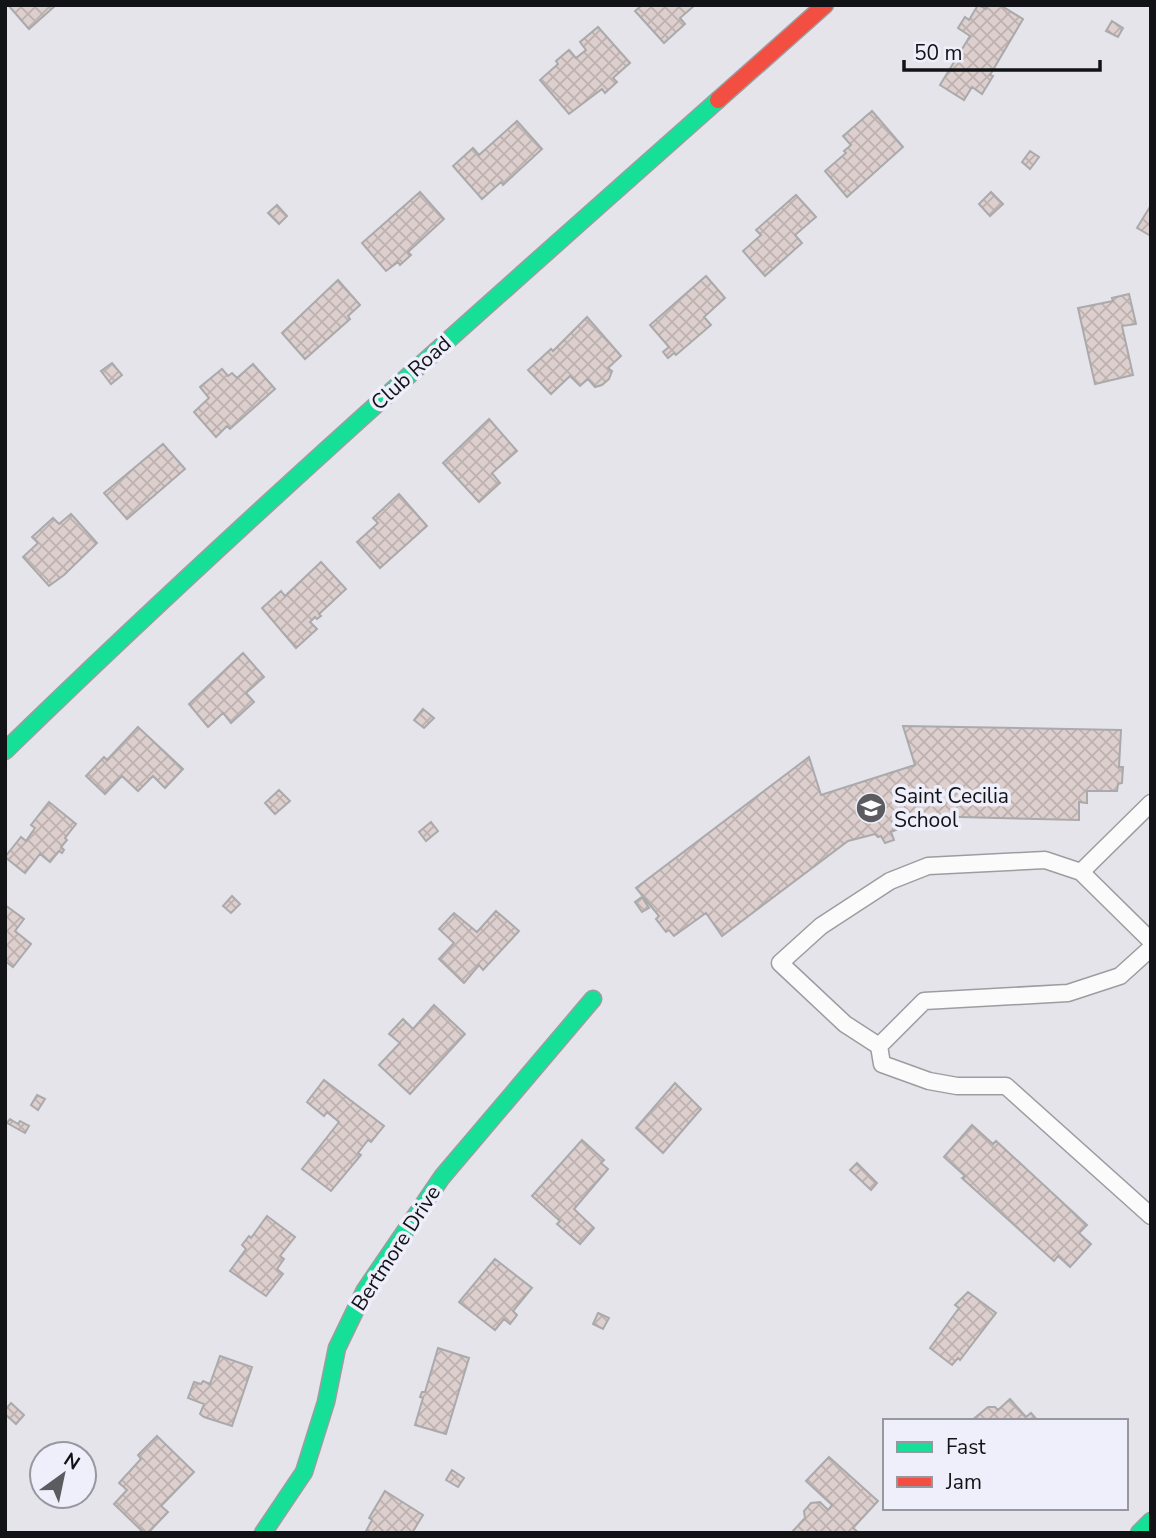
<svg xmlns="http://www.w3.org/2000/svg" width="1156" height="1538" viewBox="0 0 1156 1538" font-family="'Nunito Sans',sans-serif">
<style>
.building{fill:url(#building-cross-hatch);stroke:#aaa9ab;stroke-width:2}
.lines{fill:none;stroke-linecap:round;stroke-linejoin:round}
.lane-casing{stroke:#9c9da1;stroke-width:19}
.fast-casing{stroke:#9c9da1;stroke-width:19}
.jam-casing{stroke:#9c9da1;stroke-width:19}
.lane{stroke:#fbfbfc;stroke-width:16}
.fast{stroke:#16e098;stroke-width:16}
.jam{stroke:#f24e42;stroke-width:16}
.labels{text-anchor:middle;stroke-width:7;stroke-linejoin:round;paint-order:stroke}
.street-label{font-size:21px;fill:#121316;stroke:#eeeffa}
.poi-label{font-size:21px;fill:#121316;stroke:#eeeffa;text-anchor:start}
</style>
<defs>
<pattern id="building-cross-hatch" width="8" height="8" patternUnits="userSpaceOnUse" patternTransform="scale(1.75)"><rect width="8" height="8" fill="#ddcfcd"/><path d="M0 0l8 8M0 8l8-8" fill="none" stroke="#bdb1af"/></pattern>
</defs>
<rect width="100%" height="100%" fill="#e4e4ea"/>
<path class="building" d="M8 5H56L29 29Z
M642 5H695L680 18 685 24 664 43 635 11Z
M978 5 986 9 988 5H1000L1023 19 990 75 993 76 982 94 972 87 964 100 940 85 970 36 958 28 965 17 969 20Z
M1112 21 1123 28 1118 37 1106 31Z
M598 27 630 63 613 78 617 82 605 93 602 89 569 114 540 80 558 64 556 61 569 50 576 58 586 50 580 42Z
M872 111 903 147 847 197 825 171 846 153 844 151 851 145 843 136Z
M517 121 542 149 503 185 501 182 482 199 453 166 473 148 479 155Z
M1030 151 1039 157 1030 169 1022 162Z
M420 192 444 219 408 252 411 255 400 265 398 262 386 271 362 243Z
M991 192 1003 204 990 216 979 204Z
M796 195 816 217 795 235 802 243 765 276 743 251 761 235 756 230Z
M277 205 287 216 279 224 268 213Z
M1151 205V236L1137 228Z
M706 276 725 298 704 317 711 325 676 355 674 353 668 358 663 352 669 347 650 325Z
M338 280 360 305 348 316 350 319 305 359 282 333Z
M1129 294 1136 324 1122 326 1133 375 1095 384 1078 308 1113 301 1112 298Z
M587 317 621 356 608 368 612 371 609 379 602 385 595 387 588 379 580 386 570 376 551 394 528 370 551 349 553 351Z
M112 363 122 375 111 384 101 371Z
M253 364 275 389 230 429 227 426 216 437 194 412 209 398 200 387 222 369 228 376 232 373 237 378Z
M489 419 517 451 492 473 500 483 479 502 443 463Z
M163 444 185 469 127 519 104 493Z
M399 494 427 526 380 568 357 542 378 523 373 518Z
M71 514 97 543 64 575 49 586 23 557 38 543 32 537 53 518 59 524Z
M321 562 346 589 319 614 321 616 317 619 315 617 310 622 317 629 296 648 262 608 281 591 285 596Z
M243 653 264 677 246 693 254 702 231 723 223 713 208 727 189 704Z
M423 709 434 718 424 728 414 720Z
M903 726 1121 730 1119 767H1123L1122 783 1118 784 1117 791H1087V803L1079 802V820L921 816 922 818 894 828 896 830 891 832 894 840 885 843 881 836 878 837 875 834 848 841 722 936 706 913 674 936 669 930 666 932 656 919 659 916 636 888 809 757 821 795 915 765Z
M138 727 183 769 165 788 153 776 138 791 122 776 105 794 86 776 104 757 107 760Z
M279 790 290 801 275 814 265 803Z
M49 802 76 824 65 838 67 840 61 847 64 850 62 853 59 851 50 862 40 854 25 873 5 857 21 837 26 841 35 828 31 825Z
M431 822 438 831 426 841 419 832Z
M232 896 240 904 231 913 223 906Z
M642 897 649 908 642 912 635 902Z
M5 905 24 919 15 931 31 944 13 967 5 961Z
M496 911 519 931 483 970 479 965 464 983 439 959 454 943 439 929 454 913 477 932Z
M434 1005 465 1034 410 1094 379 1065 400 1043 389 1034 403 1019 413 1029Z
M324 1080 384 1126 371 1142 368 1140 358 1153 361 1155 331 1191 302 1169 339 1122 327 1112 324 1116 307 1102Z
M675 1083 701 1109 663 1153 636 1128Z
M37 1095 45 1099 38 1110 31 1105Z
M10 1119 18 1124 20 1121 29 1126 25 1133 7 1123Z
M972 1125 993 1144 996 1141 1087 1225 1079 1233 1091 1244 1070 1267 1058 1256 1054 1261 962 1178 965 1176 944 1157Z
M582 1140 604 1160 601 1163 608 1169 574 1209 594 1228 580 1244 557 1224 560 1221 532 1196Z
M857 1163 877 1183 871 1190 850 1170Z
M267 1216 295 1237 280 1256 284 1259 277 1269 283 1274 266 1296 230 1271 246 1249 242 1245 249 1236 251 1238Z
M495 1259 532 1288 513 1311 517 1315 510 1324 504 1319 495 1330 459 1302Z
M968 1292 996 1313 960 1360 958 1358 952 1365 930 1348 959 1308 955 1305Z
M598 1313 609 1318 603 1329 593 1324Z
M438 1348 469 1358 446 1434 415 1425 423 1398 420 1397 422 1392H425Z
M220 1356 252 1367 232 1426 204 1417 200 1414 204 1404 188 1398 194 1382 201 1384 203 1381 210 1384Z
M1010 1399 1026 1417 1031 1413 1038 1421H971L988 1407H995L998 1410Z
M11 1403 24 1415 16 1424 5 1414V1410Z
M157 1436 194 1472 161 1506 168 1512 148 1533H144L114 1504 127 1490 119 1483 141 1459 138 1455Z
M829 1457 878 1501 853 1528 859 1533H791L805 1518 804 1511 811 1503 820 1502 828 1510 832 1505 806 1481Z
M452 1470 464 1478 458 1487 446 1480Z
M385 1491 423 1515 412 1533H365L372 1520 369 1518Z"/>
<g class="lines">
<g class="lane-casing">
<path id="lane" d="M1151 803 1081 872 1151 941
M1151 948 1120 976 1068 993 924 1001 879 1046 882 1064 929 1081 957 1086H1006L1151 1216
M879 1046 845 1024 780 963 821 926 890 881 928 866 1045 860 1081 872"/>
</g>
<g class="fast-casing">
<path id="fast" d="M5 751C236 526 477 314 718 100
M263 1533 304 1472 326 1402 337 1348 365 1290 442 1177 593 999
M1139 1533 1151 1521"/>
</g>
<g class="jam-casing">
<path id="jam" d="M718 100 825 5"/>
</g>
<use href="#lane" class="lane"/>
<use href="#fast" class="fast"/>
<use href="#jam" class="jam"/>
</g>
<defs>
<g id="school-disc" transform="scale(1.575)"><circle r="9.5" fill="#5c5c60" stroke="#eeeffa"/><path d="M0-5L7-2L0 1L-7-2ZM-4 1L0 2.5L4 1V4Q0 6-4 4Z" fill="#fff"/></g>
</defs>
<g fill-rule="evenodd">
<use href="#school-disc" x="871" y="808"/>
</g>
<g class="labels">
<g class="street-label">
<text transform="translate(411 373) rotate(-42)" y="7">Club Road</text>
<text transform="translate(396 1248) rotate(-57)" y="7">Bertmore Drive</text>
</g>
<g class="poi-label">
<text x="894" y="803">Saint Cecilia<tspan x="894" dy="24">School</tspan></text>
</g>
</g>
<rect width="1156" height="1538" fill="none" stroke="#121316" stroke-width="14"/>
<rect x="883" y="1419" width="245" height="91" fill="#eeeffa" stroke="#96979f" stroke-width="2"/>
<rect x="897" y="1442" width="35" height="10" fill="#16e098" stroke="#96979f" stroke-width="2"/>
<text x="946" y="1454" font-size="21" fill="#121316">Fast</text>
<rect x="897" y="1477" width="35" height="10" fill="#f24e42" stroke="#96979f" stroke-width="2"/>
<text x="946" y="1489" font-size="21" fill="#121316">Jam</text>
<g transform="translate(63 1475) rotate(33)"><circle r="33" fill="#eeeffa" stroke="#96979f" stroke-width="2"/>
<path d="M0-5L12 26L0 18L-12 26Z" fill="#5c5c60"/>
<text y="-10" font-size="19" font-weight="bold" text-anchor="middle" fill="#121316">N</text>
</g>
<path d="M904 60v10h196v-10" fill="none" stroke="#121316" stroke-width="3.5"/>
<text x="914" y="60" font-size="21" fill="#121316" stroke="#eeeffa" stroke-width="5" paint-order="stroke">50 m</text>
</svg>
